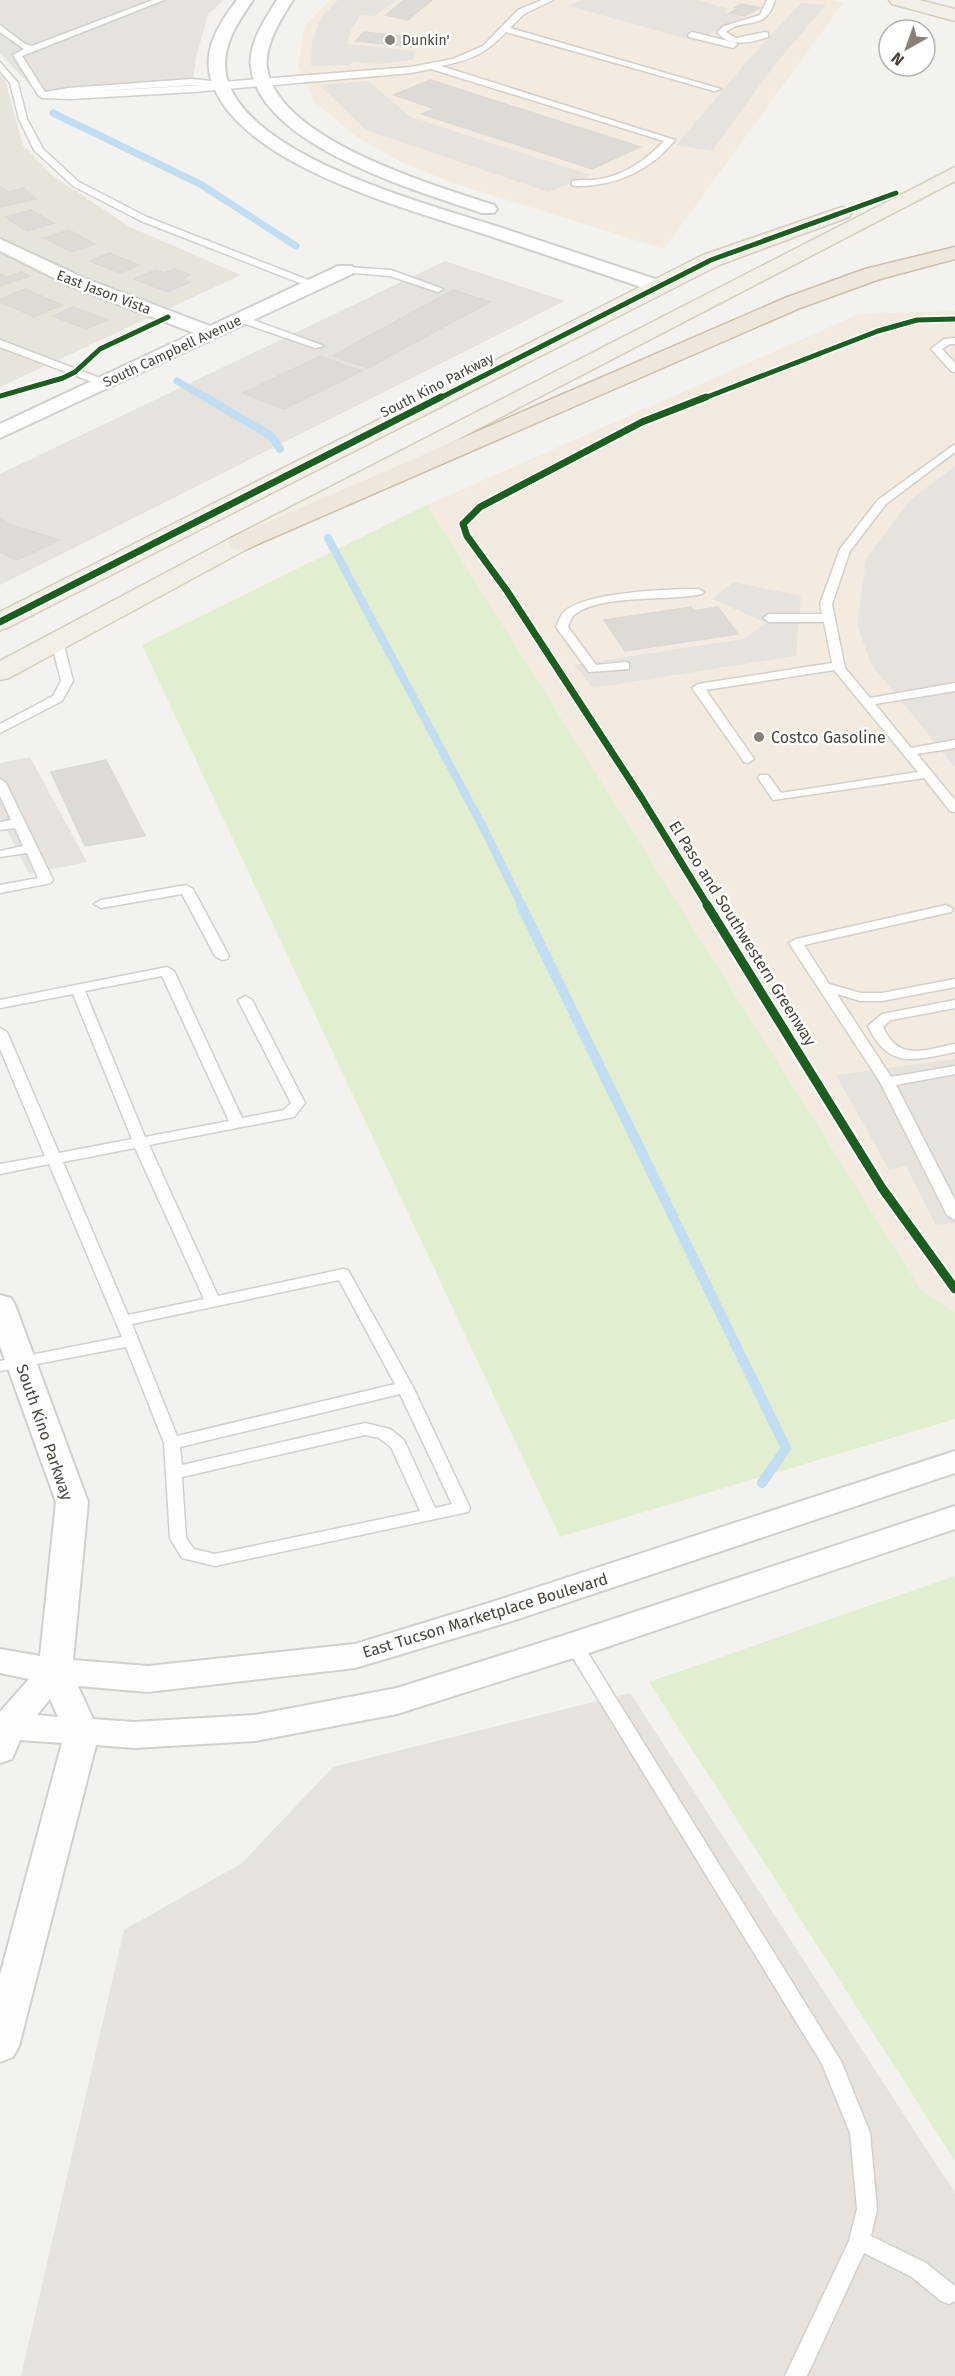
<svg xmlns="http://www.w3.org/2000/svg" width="955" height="2376" viewBox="0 0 955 2376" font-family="'Fira Sans',sans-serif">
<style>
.residential{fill:#e7e4dc}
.commercial{fill:#f3ebdf}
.industrial{fill:#e6e2de}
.green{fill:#e1eecf}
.parking{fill:#e6e3df}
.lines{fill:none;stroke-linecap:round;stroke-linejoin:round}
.stream-far2{stroke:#c0ddf1;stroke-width:7}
.stream-far1{stroke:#c0ddf1;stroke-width:8}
.stream{stroke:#c0ddf1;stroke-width:10}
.building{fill:#dedbd6;stroke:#dcd9d4;stroke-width:1.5}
.lane-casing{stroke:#d2d0cb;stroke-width:3}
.street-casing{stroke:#d2d0cb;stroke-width:4}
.primary-casing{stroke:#d6cebb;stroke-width:3}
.highway-casing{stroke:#ccbfa9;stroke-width:3}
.lane{fill:#fdfdfc;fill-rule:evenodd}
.street{fill:#fdfdfc;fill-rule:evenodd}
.primary{fill:#f2efe6;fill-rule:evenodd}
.highway{fill:#ede8db;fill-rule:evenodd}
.cycleway-far2-casing{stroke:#fff;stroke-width:8}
.cycleway-far1-casing{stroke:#fff;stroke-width:10}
.cycleway-casing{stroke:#fff;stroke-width:13}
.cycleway-far2{stroke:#1b5e20;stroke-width:5}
.cycleway-far1{stroke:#1b5e20;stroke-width:7}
.cycleway{stroke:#1b5e20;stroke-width:9}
.poi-dot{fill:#868178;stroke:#fff;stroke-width:2}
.labels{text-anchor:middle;stroke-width:5;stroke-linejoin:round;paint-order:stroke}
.far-poi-label{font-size:14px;fill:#4b4439;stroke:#fff;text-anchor:start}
.far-street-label{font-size:14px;fill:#4b4439;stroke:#fff}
.poi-label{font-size:16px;fill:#4b4439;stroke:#fff;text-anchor:start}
.street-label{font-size:16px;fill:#4b4439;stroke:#fff}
</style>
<rect width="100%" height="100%" fill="#f4f2ee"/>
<path class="residential" d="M0 74 5 80 23 145 52 175 130 227 241 275 0 387Z"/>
<path class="commercial" d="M330 0H832L843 3 664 249 453 183 399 161 357 137 314 102 298 66 305 25Z
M955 311V1312L921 1290 427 505 859 314Z"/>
<path class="industrial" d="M445 261 565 301 0 585V474Z"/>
<path class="green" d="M427 505 921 1290 955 1312V1419L560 1537 142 645Z
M955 1576V2161L649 1682Z"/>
<path class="parking" d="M0 0H224L208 14 196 58 191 93 44 100 0 53Z
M338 0H397L375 16 361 15 352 28 347 44 417 51 412 60 378 64 353 62 349 65 311 66 312 41 321 18Z
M582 0H697L729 9 724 12 743 17 695 41 568 6Z
M801 3 826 5 777 62 712 151 676 145 750 58Z
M368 81 411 117 591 175 548 192 366 130 319 85Z
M403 285 426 292 237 384 214 375Z
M955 466V767L871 664 857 624 866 559 911 499Z
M733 582 801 596 796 656 593 688 574 665 743 639 767 623 712 599Z
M30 757 87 862 29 874 0 817V763Z
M955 1059V1223L936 1225 906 1166 889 1170 836 1075Z
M630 1693 955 2193V2376H21L124 1930 242 1863 333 1767Z"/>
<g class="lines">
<path class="stream-far2" d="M53 113 200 184 296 246
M177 381 208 399"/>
<path class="stream-far1" d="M205 397 271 436 280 449
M328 538 484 829 522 906"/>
<path class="stream" d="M521 905 786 1448 762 1483"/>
</g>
<path class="building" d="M404 0H432L408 20 386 15Z
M742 4 760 8 744 16 730 13 739 8 735 7Z
M364 32 432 39 427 46 416 44 414 47 356 41Z
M430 80 640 147 592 169 422 114 435 109 394 95Z
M0 187 8 192 24 188 36 199 0 207Z
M31 210 54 223 27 231 5 217Z
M69 230 95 244 71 252 44 238Z
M109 253 139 265 120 273 90 261Z
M174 269 190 275 181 279 190 282 168 292 134 279 155 270 164 273Z
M21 272 29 276 0 286V274L7 277Z
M25 289 62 305 34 317 0 302V299Z
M453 290 490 302 368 368 332 356Z
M73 307 107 320 86 329 52 316Z
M320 356 361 371 284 409 243 393Z
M0 518 11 525 60 540 17 560 0 552Z
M691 607 693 611 718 607 738 634 625 651 604 620Z
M106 760 145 836 85 846 51 772Z"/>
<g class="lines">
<g class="lane-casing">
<path id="lane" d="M153 0H164L22 56 45 92 68 88 192 79 222 82 411 67 453 59 483 46 518 10 542 0H553L524 14 510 28 721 89 714 91 506 32C485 54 471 60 441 66L675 140C650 171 614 187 575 186L572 185V181C581 179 591 181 600 179 625 175 647 159 664 141L431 69 411 73 193 92 71 99 42 98 38 95 13 55 24 49 0 32V25L25 44 32 46ZM192 85H200L74 93Z
M767 0H775C765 33 746 16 726 32L736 38 765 32 768 33V37C750 43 730 48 717 32L724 26 760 15Z
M692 32 736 43 737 45 733 48 689 37 688 35Z
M0 62 18 83 27 119 43 149 79 182 147 217 316 283V287H310L141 221 73 186 34 150 19 119 10 83 0 71Z
M345 267 391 270 443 289 438 292 390 276 342 272V268Z
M237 317H245L324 346 315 348 237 321Z
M955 338V344H950L942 349 955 363V372L951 371 931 349 944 339Z
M0 340 108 381 109 383 100 385 0 347Z
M955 444V452L886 504 850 551 832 604 845 668 870 698 955 683V691L875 704 911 748 955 740V748L917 754 955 800V812L950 811 924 778 773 800 758 778 760 775H768L781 793 918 772 834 670 706 690 754 759 748 763 744 762 692 688 698 684 832 663 824 622H769L763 618 769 614H822L820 604 840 549 878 500Z
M698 589 704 592 702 594C669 602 601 593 574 615 571 618 570 622 568 627L596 665 625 662 629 663V669L589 672 556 627C559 621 560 615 565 611 587 592 668 589 698 589Z
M57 637 63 641 73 681 62 701 0 733V724L53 696 61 681 51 641Z
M0 779 6 783 53 880 51 883 0 893V885L38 878 27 853 0 857V851L23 846 15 828 0 830V822L11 820 0 796Z
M186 885 193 889 229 956 227 959 222 960 215 956 182 894 101 908 94 904 101 900Z
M946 905 953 909 951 912 804 945 829 984 861 993H882L955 979V987L882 1001H860L837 994 891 1077 955 1066V1074L896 1085 955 1200V1220L947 1215 880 1082 789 943 796 939Z
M167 967 174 971 242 1118 284 1110 291 1103 238 1000 245 996 252 1000 305 1103 294 1117 149 1145 218 1296 343 1269 348 1270 413 1387 470 1508 468 1512 215 1566 182 1558 170 1538 164 1443 126 1347 0 1371V1361L122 1337 49 1164 0 1174V1164L45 1156 0 1049V1028L7 1032 59 1153 132 1139 73 994 0 1008V1000ZM162 976 229 1121 145 1137 85 991ZM135 1148 204 1299 128 1315 63 1162ZM339 1280 395 1384 177 1436 132 1324ZM400 1394 452 1504 435 1508 404 1440 390 1429 365 1423 182 1465 180 1447ZM365 1435 379 1438 391 1447 420 1511 215 1554 194 1549 186 1538 182 1477Z
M955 1000V1008L891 1020 883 1027C899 1062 924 1050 955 1044V1052C914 1060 889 1070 868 1026L882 1014Z
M574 1639 580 1640 841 2061 870 2133 877 2209 871 2236 926 2263 955 2286V2301L949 2304 941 2301 912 2277 864 2253 807 2376H785L849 2241 857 2209 850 2133 822 2064 565 1645 568 1640Z"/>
</g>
<g class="street-casing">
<path id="street" d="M237 0H253C237 23 219 49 227 79 250 158 428 204 499 227 555 246 611 264 667 283L669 287 667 291H653C597 272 541 253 484 234 409 209 236 165 211 79 202 50 220 22 237 0Z
M277 0H293C281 19 264 45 267 68 278 140 433 185 494 205L497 209 494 213H482C418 191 260 146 251 67 248 44 265 19 277 0Z
M0 239 84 278 210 326 338 266H352L354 270 352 274 0 438V424L194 333 70 286 0 251Z
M0 1295 11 1298 15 1305 88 1502 73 1660 148 1666 355 1644 489 1603 955 1451V1473L512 1621 355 1668 148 1692 78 1686 93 1719 134 1722 255 1715 397 1688 562 1636 955 1506V1529L586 1654 397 1714 255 1741 134 1748 96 1745 19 2046 13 2057 0 2062V1975L62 1743 20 1740 12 1759 0 1763V1712L29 1679 0 1673V1649L40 1656 56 1502 0 1346ZM50 1699 58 1717 37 1715Z"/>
</g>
<g class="primary-casing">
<path id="primary" d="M889 0H919L955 9V21L892 4Z
M955 167V181L249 548 9 678 0 680V661L231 538Z
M842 207 849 209 852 213 849 217 719 265 9 627 0 630V612L703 255Z"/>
</g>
<g class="highway-casing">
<path id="highway" d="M955 247V259L880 279 800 308 249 548 240 550 231 548 228 543 231 538 785 298 865 269Z"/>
</g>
<use href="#lane" class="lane"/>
<use href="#street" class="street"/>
<use href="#primary" class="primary"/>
<use href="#highway" class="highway"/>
<g class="cycleway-far2-casing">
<path id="cycleway-far2" d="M0 396 63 378 75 372 100 349 168 317
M438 399 711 260 896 193
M702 399 878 331 917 320 955 319"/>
</g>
<g class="cycleway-far1-casing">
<path id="cycleway-far1" d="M706 397 642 422 480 507 463 524 467 536 507 591 641 797 708 906
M0 622 441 397"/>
</g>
<g class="cycleway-casing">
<path id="cycleway" d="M707 905 882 1188 955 1289"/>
</g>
<use href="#cycleway-far2" class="cycleway-far2"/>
<use href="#cycleway-far1" class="cycleway-far1"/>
<use href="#cycleway" class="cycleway"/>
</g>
<g class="poi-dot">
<circle cx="390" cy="40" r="6"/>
<circle cx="759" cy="737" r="6"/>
</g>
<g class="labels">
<g class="far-poi-label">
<text x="402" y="45">Dunkin'</text>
</g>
<g class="far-street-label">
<text transform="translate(104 292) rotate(21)" y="5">East Jason Vista</text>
<text transform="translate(172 351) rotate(-25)" y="5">South Campbell Avenue</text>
<text transform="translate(437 385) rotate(-27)" y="5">South Kino Parkway</text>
</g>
<g class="poi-label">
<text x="771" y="743">Costco Gasoline</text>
</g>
<g class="street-label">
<text transform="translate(743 933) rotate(58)" y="6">El Paso and Southwestern Greenway</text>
<text transform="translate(45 1432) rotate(71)" y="6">South Kino Parkway</text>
<text transform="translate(485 1615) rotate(-17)" y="6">East Tucson Marketplace Boulevard</text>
</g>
</g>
<g transform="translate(907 48) rotate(220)"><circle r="28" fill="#ffffff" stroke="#b7b4b0" stroke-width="1.5"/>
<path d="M0-4.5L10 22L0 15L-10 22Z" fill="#868178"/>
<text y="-9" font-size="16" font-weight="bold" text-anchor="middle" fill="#4b4439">N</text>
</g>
</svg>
